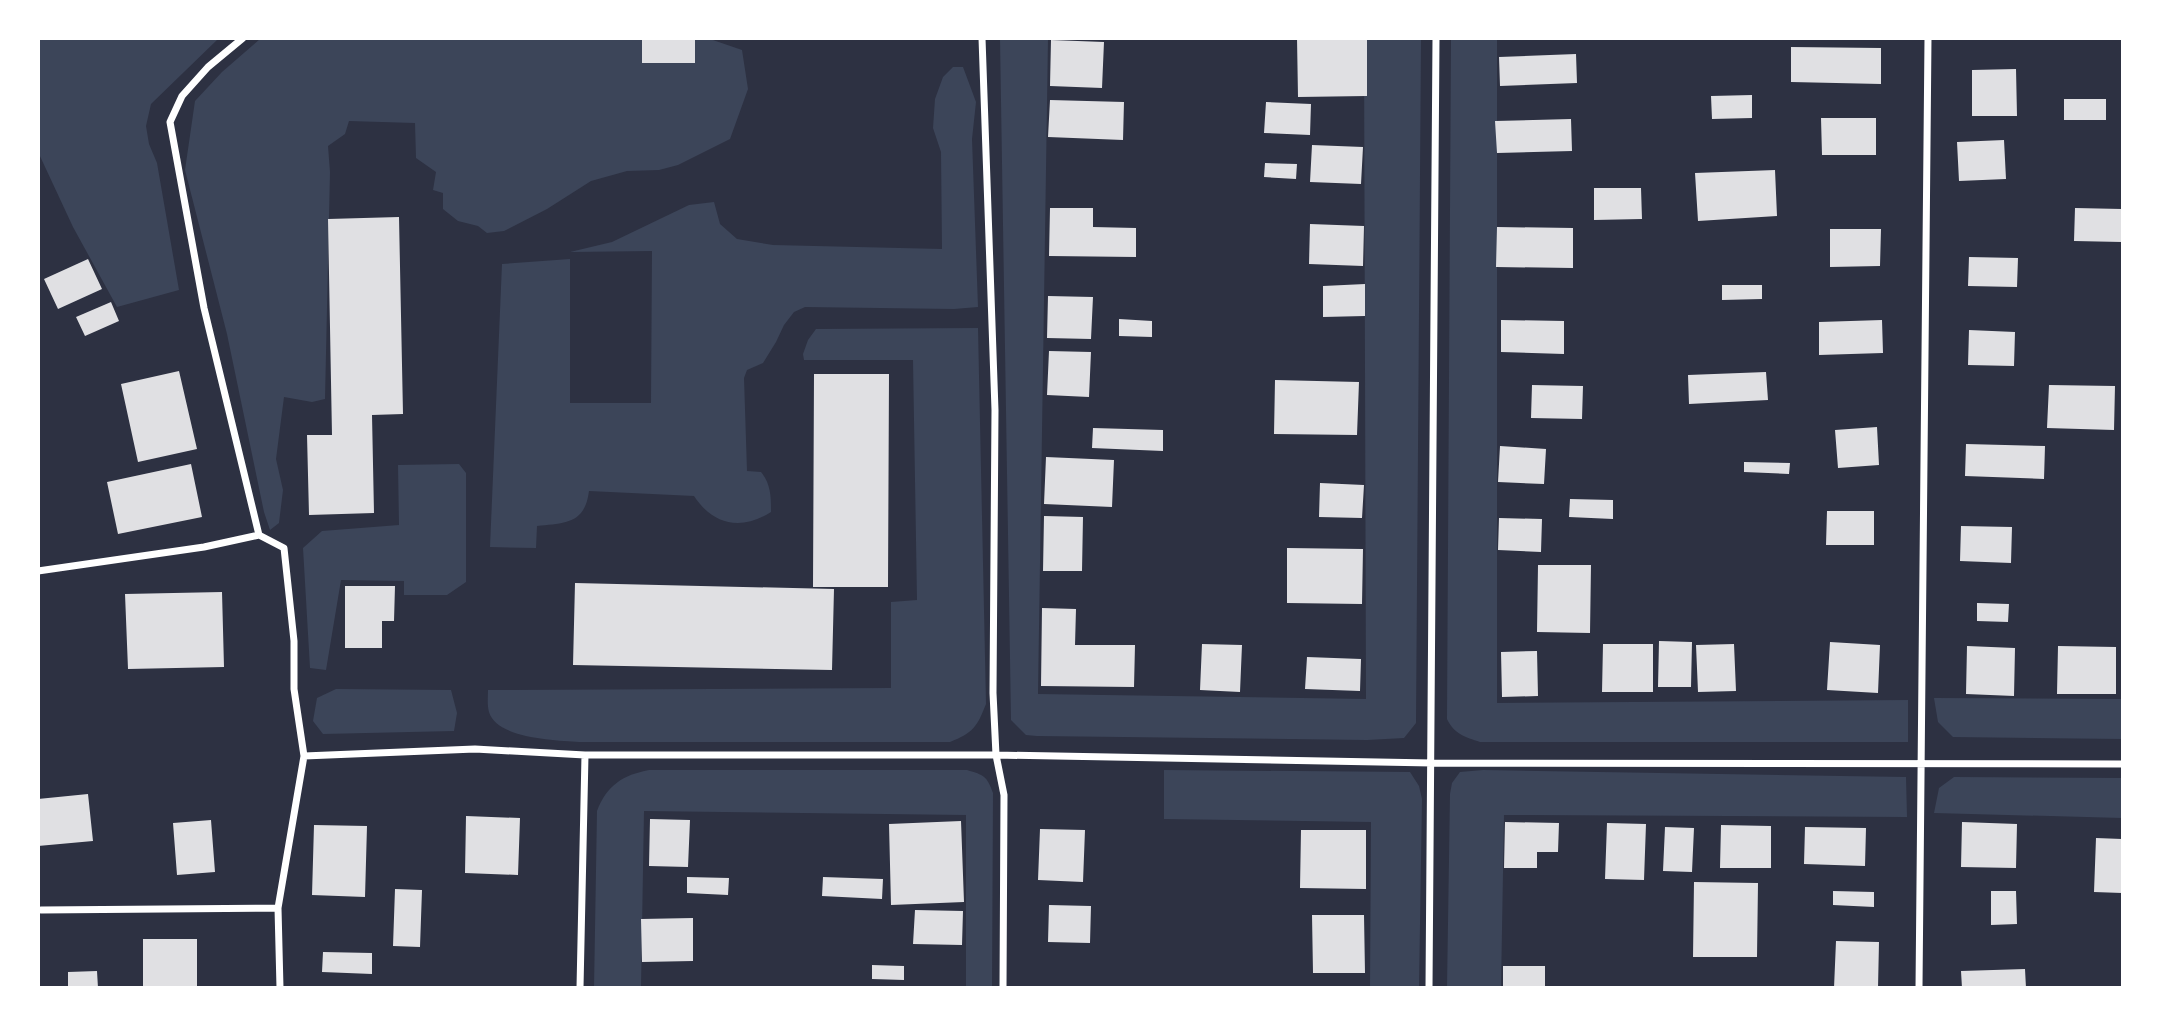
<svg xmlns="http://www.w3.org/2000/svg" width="2161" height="1026" viewBox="0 0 2161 1026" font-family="'DejaVu Sans',sans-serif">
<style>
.green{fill:#3c4559}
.building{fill:#e0e0e3}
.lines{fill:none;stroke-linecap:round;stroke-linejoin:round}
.minor{stroke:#fff;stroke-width:7}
</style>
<rect width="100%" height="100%" fill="#2d3142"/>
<path class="green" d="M707 38 742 50 748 89 730 139 678 165 659 170 627 171 591 181 547 209 504 231 487 233 478 226 458 221 443 209V193L433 190 436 172 416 158 415 123 349 121 345 134 328 146 330 172 325 399 312 402 284 397 276 459 283 490 279 523 270 530 264 512 227 334 185 170 195 101 222 72 260 39Z
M38 39H218L151 104 146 126 149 144 157 163 179 290 117 307 73 227 39 154Z
M1000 39H1048L1038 694 1366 699 1364 39H1421L1416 723 1404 738 1367 740 1037 736 1026 735 1011 720Z
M1451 39H1497V703L1908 700V742H1480C1465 737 1454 734 1447 719Z
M953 67H963L976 102 972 139 978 307 954 309 805 307 794 312 784 325 776 342 763 363 747 370 744 378 747 471 761 472C771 484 771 497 771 512 741 531 713 525 694 496L589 491C585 524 565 523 537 526L536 548 490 547 502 264 570 259V403H651L652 251 570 252 612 242 689 205 714 202 720 224 737 239 773 245 942 249 941 152 933 128 935 99 943 77Z
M978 328 986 704C977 727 973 733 950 742H579C556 740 497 739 489 712 487 705 488 697 488 690L891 688V602L917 600 913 360H804L803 354 808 340 816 329Z
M459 464 466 473V582L447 595H404V581L341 580 326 670 310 668 303 548 322 531 399 525 398 465Z
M336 689 451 690 457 713 454 731 323 734 313 721 317 698Z
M1934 698 2122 699V739L1953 737 1938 722Z
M649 770H967C984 775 987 776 993 793L992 987H966V815L644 811 641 987 594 988 597 811C607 785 623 775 649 770Z
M1164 770 1410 772 1419 786 1422 799 1419 987H1370L1371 822 1164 819Z
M1483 770 1906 777 1907 817 1504 815 1501 987H1447L1450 794 1452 783 1460 772Z
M1954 777 2122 778V818L1934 813 1939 788Z"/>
<path class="building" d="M1297 38H1367V96L1298 97Z
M642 39H695V63H642Z
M1051 40 1104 42 1102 88 1050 86Z
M1791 47 1881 48V84L1791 82Z
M1576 54 1577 83 1500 86 1499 57Z
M2016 69 2017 116H1972V70Z
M1752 95V118L1712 119 1711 96Z
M2064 99H2106V120H2064Z
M1050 100 1124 102 1123 140 1048 137Z
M1266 102 1311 104 1310 135 1264 133Z
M1821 118H1876V155H1822Z
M1571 119 1572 151 1497 153 1495 121Z
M2004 140 2006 179 1959 181 1957 142Z
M1312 145 1363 147 1361 184 1310 182Z
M1265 163 1297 164 1296 179 1264 177Z
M1775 170 1777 216 1698 221 1695 173Z
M1594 188H1641L1642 219 1594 220Z
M1050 208H1093V227L1136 228V257L1049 256Z
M2075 208 2122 209V242L2074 241Z
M399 217 403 414 372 415 374 513 309 515 307 435H332L328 219Z
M1310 224 1364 226 1363 266 1309 264Z
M1497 227 1573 228V268L1496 267Z
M1830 229H1881L1880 266 1830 267Z
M1969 257 2018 258 2017 287 1968 286Z
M88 259 102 289 58 309 44 279Z
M1365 284V316L1323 317V286Z
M1722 285H1762V299L1722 300Z
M1048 296 1093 297 1091 339 1047 338Z
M111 302 119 321 85 336 76 317Z
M1119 319 1152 321V337L1119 336Z
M1501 320 1564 321V354L1501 352Z
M1882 320 1883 353 1819 355V322Z
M1969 330 2015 332 2014 366 1968 365Z
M1049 351 1091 352 1089 397 1047 395Z
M179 371 197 449 138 462 121 384Z
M1766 372 1768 400 1689 404 1688 375Z
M814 374H889L888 587H813Z
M1275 380 1359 382 1357 435 1274 434Z
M1532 385 1583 386 1582 419 1531 418Z
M2049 385 2115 386 2114 430 2047 428Z
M1877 427 1879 465 1838 468 1835 430Z
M1093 428 1163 430V451L1092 448Z
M1966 444 2045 446 2044 479 1965 476Z
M1500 446 1546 449 1544 484 1498 482Z
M1046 457 1114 460 1112 507 1044 504Z
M1744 462 1790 463 1789 474 1744 472Z
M191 464 202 517 118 534 107 482Z
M1320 483 1364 485 1362 518 1319 517Z
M1570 499 1613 500V519L1569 517Z
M1827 511H1874V545H1826Z
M1044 516 1083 517 1082 571H1043Z
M1499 518 1542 519 1541 552 1498 550Z
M1961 526 2012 527 2011 563 1960 561Z
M1287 548 1363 549 1362 604 1287 603Z
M1538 565H1591L1590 633 1537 632Z
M575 583 834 589 832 670 573 665Z
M345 586H395L394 621H382V648H345Z
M222 592 224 667 128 669 125 594Z
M1977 603 2009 604 2008 622 1977 621Z
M1042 608 1076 609 1075 645H1135L1134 687 1041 686Z
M1659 641 1692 642 1691 687H1658Z
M1830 642 1880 645 1878 693 1827 690Z
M1202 644 1242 645 1240 692 1200 690Z
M1603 644H1653V692H1602Z
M1734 644 1736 691 1698 692 1696 645Z
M1967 646 2015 648 2014 696 1966 694Z
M2058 646 2116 647V694H2057Z
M1537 651 1538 696 1502 697 1501 652Z
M1307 657 1361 659 1360 691 1305 689Z
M88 794 93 841 38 846V799Z
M466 816 520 818 518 875 465 873Z
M650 819 690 820 688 867 649 866Z
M211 820 215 872 177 875 173 823Z
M961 821 964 902 891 905 889 824Z
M1505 822 1559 823 1558 852H1537V868H1504Z
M1962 822 2017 824 2016 868 1961 867Z
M1607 823 1646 824 1644 880 1605 879Z
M314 825 367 826 365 897 312 895Z
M1721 825 1771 826V868H1720Z
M1665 827 1694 828 1692 872 1663 871Z
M1805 827 1866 828 1865 866 1804 864Z
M1040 829 1085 830 1083 882 1038 880Z
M1301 830H1366V889L1300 888Z
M2096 838 2122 839V893L2094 892Z
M687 877 729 878 728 895 687 893Z
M823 877 883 879 882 899 822 896Z
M1694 882 1758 883 1757 957H1693Z
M395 889 422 890 420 947 393 946Z
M1833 891 1874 892V907L1833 905Z
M1991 891H2016L2017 924 1991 925Z
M1049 905 1091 906 1090 943 1048 942Z
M915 910 963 911 962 945 913 944Z
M1312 915H1364L1365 973H1313Z
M693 918V961L642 962 641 919Z
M143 939H197V988H143Z
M1836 941 1879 942 1878 988H1834Z
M323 952 372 953V974L322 972Z
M872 965 904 966V980L872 979Z
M1503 966H1545V988H1503Z
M2025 969 2026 988H1962L1961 971Z
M97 971 98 988H68V972Z"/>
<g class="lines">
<path class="minor" d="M243 38 208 67 182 96 170 122 204 308 259 535 284 548 294 641V689L304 756 278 908 280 988
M982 38 995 410 993 693 996 755 1004 795 1003 988
M38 571 204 547 259 535
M304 756 475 749 585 755H996L1432 763 2122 764
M41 910 278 908
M580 988 585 755
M1429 988 1436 38
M1919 988 1928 38"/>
</g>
<rect width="2161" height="1026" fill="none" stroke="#ffffff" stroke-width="80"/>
</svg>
